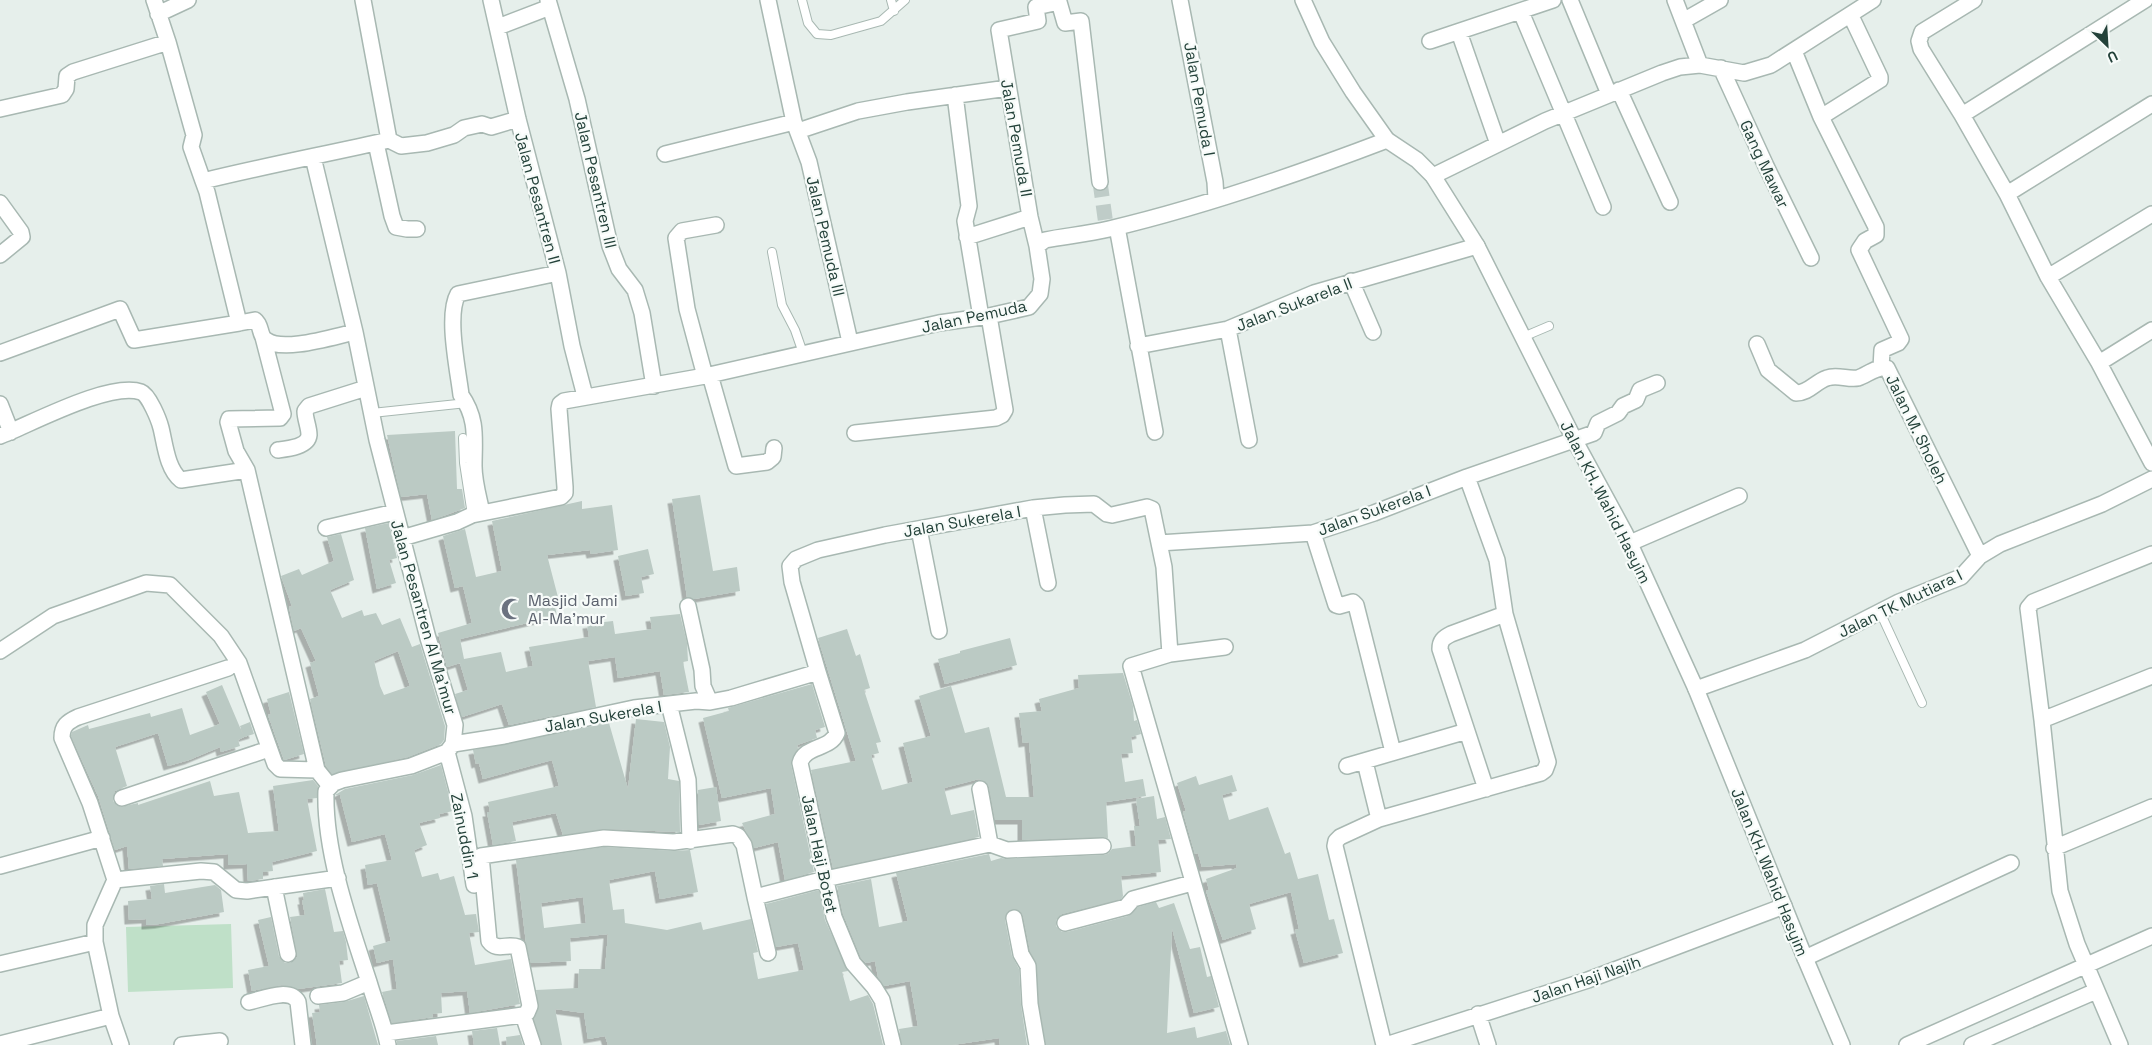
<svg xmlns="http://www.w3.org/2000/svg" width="2152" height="1045" viewBox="0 0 2152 1045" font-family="'Space Grotesk',sans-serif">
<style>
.green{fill:#bfe0c8}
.building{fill:#bbcac4;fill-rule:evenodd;filter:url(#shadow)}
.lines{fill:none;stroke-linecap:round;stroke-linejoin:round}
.minor-tunnel{stroke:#bfccc8;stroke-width:15;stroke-dasharray:15 8;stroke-linecap:butt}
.service-casing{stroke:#a8b8b2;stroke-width:10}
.minor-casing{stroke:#a8b8b2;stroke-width:18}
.tertiary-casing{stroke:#a8b8b2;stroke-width:18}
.service{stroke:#fff;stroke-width:8}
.minor{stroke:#fff;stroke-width:15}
.tertiary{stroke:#fff;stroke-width:15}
.labels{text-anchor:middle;stroke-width:4.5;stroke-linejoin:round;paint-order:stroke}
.street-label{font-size:16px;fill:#24423a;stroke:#f7fbf9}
.worship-label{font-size:16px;fill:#5b616d;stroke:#f7fbf9;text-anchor:start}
</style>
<defs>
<filter id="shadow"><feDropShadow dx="-4.5" dy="4.5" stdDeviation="0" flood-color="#0004"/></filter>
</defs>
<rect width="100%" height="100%" fill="#e6efeb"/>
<path class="green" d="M231 924 233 988 128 992 126 927Z"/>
<path class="building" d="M455 431 457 489H462L465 508 432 520 427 494 401 497 387 435Z
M700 495 713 571 737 567 740 591 694 599 687 597 672 499Z
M582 501V509L612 505 618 550 591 554 590 550 547 555 559 601 554 602 557 616 460 639 464 659 501 652 506 672 533 666 529 647 589 637 587 624 613 621 615 634 652 629 650 617 680 614 687 643 688 661 683 662 689 692 664 695 660 671 618 678 615 657 588 661 596 707 509 725 502 704 462 717 455 694 468 690 460 663 447 667 438 633 472 623 463 586 455 588 443 536 465 529 476 577 502 571 492 521Z
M389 523 397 558 389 560 396 583 377 589 365 528Z
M341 534 354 580 330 590 342 618 362 610 364 616 376 613 382 625 400 618 412 647 420 644 445 726 444 740 441 744 408 757 332 774 326 766 310 699 319 696 310 663 316 661 301 628 294 631 289 607 292 606 281 576 299 569 302 575 334 561 327 537ZM398 651 410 686 384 695 380 686 374 661Z
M648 549 654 574 641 577 644 593 626 596 618 556Z
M847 629 856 656 860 654 870 688 864 690 881 742 876 743 879 753 871 755 882 790 913 782 903 743 931 736 919 696 951 686 965 733 989 727 1006 797H1034L1029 742 1023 743 1019 713 1042 711 1039 699 1079 688 1078 675 1123 673 1133 706 1134 721 1137 720 1141 734 1131 737 1133 753 1121 754 1125 782 1143 779 1146 796 1106 802 1108 838 1103 837 1022 840V820H995L989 787 987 783 979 779 944 788 951 815 974 810 979 837 833 868 811 770 856 761 818 638Z
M1010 638 1017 665 945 684 938 659 960 653V651Z
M812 684 825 727 815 730 817 738 797 745 798 749 792 759 791 764 814 872 785 880 778 842 754 848 742 823 775 814 771 788 722 798 703 718 729 711 728 708Z
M222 685 244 737 238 740 240 746 221 752 220 747 189 760 168 766 158 733 115 747 127 786 115 791 113 801 121 807 138 803V805L210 781 214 796 239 792 248 833 279 831 273 786 313 780 318 786 317 798 307 799 317 851 272 862 273 871 263 872V879L248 881 247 864 228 865V854L162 859 163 866 129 869 127 846 115 850 98 796 71 736 72 732 88 725 89 729 150 713 151 717 182 708 190 735 220 724 206 692Z
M289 692 304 754 284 760 268 715 271 714 267 699Z
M636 719 664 722 670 747 668 779 679 781 680 832 604 829 563 835 556 813 512 822 516 841 493 845 487 812H490L488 802 559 786 552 760 483 779 479 763 476 764 473 750 609 723 628 789Z
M250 722 254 734 244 737 240 726Z
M441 765 453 811 439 814 440 818 419 823 427 845 414 850 422 877 438 873 440 880 454 876 465 915 476 914 479 932 469 933 475 965 511 959 520 1004 470 1013 467 991 441 993 442 1013 432 1014 433 1017 392 1023 382 992 397 989 393 959 377 963 373 946 391 941 377 883 368 885 365 865 392 860 385 834 352 842 340 795H335L345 789 413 775Z
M1232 775 1237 791 1222 795 1229 820 1268 807 1285 854 1290 852 1298 879 1318 874 1329 920 1334 919 1343 953 1304 963 1295 930 1299 929 1291 892 1249 904 1256 929 1223 940 1206 891 1209 890 1206 879 1237 868 1236 864 1202 867 1198 853 1195 854 1183 812 1186 811 1177 783 1196 776 1199 785Z
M716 787 721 821 699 825 698 790Z
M1154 796 1157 819 1165 817 1171 839 1158 840 1161 872 1121 876 1123 896 1121 899 1062 914 1056 920V926L1062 932H1067L1128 916 1138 907 1156 902 1159 908 1174 903 1190 949 1200 947 1207 977 1211 976 1219 1007 1194 1013 1172 928 1167 1033 1195 1027 1197 1038 1226 1031 1230 1045H1046L1039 1003 1037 965 1030 951 1023 916 1021 912 1013 909 1008 911 1005 920 1012 956 1019 969 1021 1005 1027 1045H1000L999 1038 952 1045H902L899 1029 918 1026 910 981 884 986 878 977 875 961 866 963 861 958 843 914 837 886 871 879 879 927 908 921 896 873 989 854 991 861 1001 858 1007 859 1103 855 1108 854 1112 849 1136 846 1134 826H1140L1136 799Z
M604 847 673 851 690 850 698 892 660 899 655 871 609 880 613 910 624 909 625 923 667 930 701 922 703 930 751 919 758 952 753 953 758 979 804 970 798 943 776 947 766 904 819 890 825 920 848 971 842 972 850 1001 868 995 873 1004 883 1045H608L605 1036 588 1039 584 1013 555 1009 562 1045H542L534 1019 539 1005 536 990 578 988 579 969H605L608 934 570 938 571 961 531 963 526 943 516 860ZM583 897 586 923 544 928 541 903Z
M164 884 165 893 215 885 221 890 224 912 159 924 146 925V919L129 920 128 901 152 899 150 886Z
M325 889 334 932 343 931 346 942 348 960 339 961 342 983 298 989 282 985 252 991 248 970 269 966 258 920 271 917 279 956 285 963H290L297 957V953L290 917 305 915 302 900H304L303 893Z
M364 996 378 1045H317L312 1013 320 1012 319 1005 344 1002Z
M497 1028 500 1045H474L472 1031Z
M520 1035 523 1045H507L506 1037Z
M436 1036 438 1045H397V1041Z"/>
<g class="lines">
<path class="minor-tunnel" d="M1100 182 1106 225"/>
<g class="service-casing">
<path id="service" d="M802 0 808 23 817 34 831 35 881 21 905 0
M891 0 894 11
M772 252 782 305 795 330 803 353
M1523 337 1549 326
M372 413 467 403
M463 438 464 463 472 515
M1880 612 1922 703"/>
</g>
<g class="minor-casing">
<path id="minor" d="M154 0 168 42 194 135 191 147 203 181
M363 0 389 140
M491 0 518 119 558 273 572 346 585 396
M548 0 577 99 610 246 619 269 635 290 642 313 654 386
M768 0 794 122 809 162 850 342
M1180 0 1215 182 1216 199
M1570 0 1609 94
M1675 0 1700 65
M1974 0 1922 32 1919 41 1921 49 1962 115 2007 194 2048 277 2099 363 2152 463
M1521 12 1603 207
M158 14 188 0
M1683 21 1720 0
M498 27 550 7
M1459 32 1498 144
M1430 41 1553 0
M1794 51 1821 117 1876 227V235L1865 241 1859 250 1901 339 1898 343 1882 350 1881 368
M1721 68 1766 166 1811 258
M1619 90 1670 202
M955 95 969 206 965 221 981 317
M0 109 62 95 66 89 67 76 73 72 168 42
M1962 115 2145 0
M1821 117 1880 80V77L1851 16
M798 131 858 111 907 102 1008 88
M376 143 392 216 396 227 407 229H417
M665 154 794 122
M313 157 355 332 377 440 428 638 455 725 453 744 447 752 411 766 342 780 334 783 326 791C324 852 350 924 369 982 375 1003 384 1024 388 1045
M1433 176 1545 121 1662 73 1680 67 1700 65 1744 73 1771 65 1873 0
M2007 194 2152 104
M0 203 21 232 22 237 0 255
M1117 227 1155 432
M967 237 1030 217
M1037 246 1030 217 999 30 1038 21 1036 7 1059 2 1065 23 1081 21 1100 182
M2048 277 2152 214
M1351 281 1373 332
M1228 329 1249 440
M355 332C335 336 283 353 266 340 259 336 262 325 255 320L239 323 207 192 203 181C264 166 327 154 389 140L401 146 427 143 454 135 464 128 482 124 491 127 518 119
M263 337 283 414 280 418 229 419 228 422 236 451 247 470 317 770 330 786
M1757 344 1768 370 1796 393C1809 393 1815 382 1827 378 1837 374 1848 380 1858 378 1867 375 1877 366 1887 368L1980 556
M1138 346 1228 329 1314 293 1477 246
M0 353 120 309 134 340 239 323
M2099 363 2152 330
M710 375 736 466 767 462 773 457 774 448
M705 376 687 309 676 238 682 231 716 225
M0 404 11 432
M855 433 996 418 1002 415 1005 410 989 316
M0 436C31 424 110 381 141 392 149 395 159 420 161 428 165 444 167 469 181 480L247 470
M278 450C286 449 308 447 309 435 309 427 305 419 305 411L309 406 366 388
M1033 508 1048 583
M482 513C479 498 474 482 474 466 474 439 478 419 461 395 458 370 446 315 458 294L558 273
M326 528 395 512
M919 529 939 631
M1313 533 1336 605 1339 606 1353 602 1356 605 1393 752
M402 538 457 522 472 515 561 497 565 493V487L559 409 560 404 564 401 705 376 939 323 989 316 1029 307 1040 294 1042 279 1037 246 1045 240C1066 236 1088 234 1109 229 1202 207 1298 174 1387 140
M1159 543 1313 533 1374 513 1467 477 1594 433 1598 423 1618 413 1623 406 1636 400 1640 390 1657 383
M1630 543 1739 496
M688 606 702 670 703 686 710 702
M0 651 53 616 146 583 170 585 221 636 239 663 275 764 280 769 317 770
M1170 654 1225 647
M818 672 837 733C830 750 805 745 800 763L834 917 853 963 874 987 882 1000 893 1045
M1696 689 1805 650 1899 602 1961 577 1980 556 2000 544 2102 504 2152 479
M669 704 688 780 690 841
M2042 720 2152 676
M453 744 504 736 634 708 696 701 710 702 731 698 818 672 792 582 790 566 796 559 818 550 885 535 1033 508 1065 505 1094 504 1107 514 1112 515 1147 507 1152 509 1164 567 1170 654 1131 666 1240 1045
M447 752 464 816 474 885
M1365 762 1379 819
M1347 766 1467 731
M980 789 990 844
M1486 789 1440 649C1440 641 1443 638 1451 634L1505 614
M122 798 269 749
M2054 848 2152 807
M0 866 102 838
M115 880 90 803 62 738C62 726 67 722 78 717L228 668
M274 887 288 954
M755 897 768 953
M1014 918 1021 954 1028 966 1030 1004 1037 1045
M1065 923 1126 907 1133 899 1192 883
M1805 958 2011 863
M0 964 95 942
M318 996 343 993 369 982
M249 1002C263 999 290 987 298 1002L303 1045
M1478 1014 1488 1045
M523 1015 533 1045
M386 1033 523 1015 527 1013 530 1006 518 947C507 943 497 952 489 941L481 856 604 838 674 842 733 834 738 836 744 845 755 897 825 879 990 844 1007 850 1103 846
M0 1044 111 1016
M121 1045 111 1016 95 942V925L115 880 201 871 214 872 236 890 247 891 338 878
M182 1045 220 1041
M1384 1045 1335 846 1336 841 1340 837 1379 819 1541 773 1545 770 1548 762 1505 614 1497 560 1467 477
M1386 1045 1588 980 1784 906
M1907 1045 2152 936
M1972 1045 2096 991
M2120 1045 2077 944 2060 891 2042 720 2028 608 2033 602 2152 554"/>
</g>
<g class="tertiary-casing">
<path id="tertiary" d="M1303 0 1322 42 1353 92 1387 140 1417 160 1433 176 1477 246 1575 441 1625 533 1696 689 1805 958 1842 1045"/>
</g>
<use href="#service" class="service"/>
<use href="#minor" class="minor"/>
<use href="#tertiary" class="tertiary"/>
</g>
<defs>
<g id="mosque-bare" transform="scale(1.725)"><path d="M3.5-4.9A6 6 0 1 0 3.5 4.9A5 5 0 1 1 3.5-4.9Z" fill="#6b7280" stroke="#f7fbf9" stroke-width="2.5" paint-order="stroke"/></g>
</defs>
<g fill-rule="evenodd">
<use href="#mosque-bare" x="512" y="609"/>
</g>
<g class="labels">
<g class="street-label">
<text transform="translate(1200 99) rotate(80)" y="6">Jalan Pemuda I</text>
<text transform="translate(1017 138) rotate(80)" y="6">Jalan Pemuda II</text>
<text transform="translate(1765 164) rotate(65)" y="6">Gang Mawar</text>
<text transform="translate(596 180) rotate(77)" y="6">Jalan Pesantren III</text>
<text transform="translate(538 198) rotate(75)" y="6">Jalan Pesantren II</text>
<text transform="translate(826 236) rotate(77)" y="6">Jalan Pemuda III</text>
<text transform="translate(1294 304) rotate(-21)" y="6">Jalan Sukarela II</text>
<text transform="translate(974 316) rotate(-12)" y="6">Jalan Pemuda</text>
<text transform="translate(1917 429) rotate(64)" y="6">Jalan M. Sholeh</text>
<text transform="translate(1606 502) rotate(63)" y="6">Jalan KH. Wahid Hasyim</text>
<text transform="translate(1374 510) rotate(-20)" y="6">Jalan Sukerela I</text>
<text transform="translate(962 521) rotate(-10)" y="6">Jalan Sukerela I</text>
<text transform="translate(1900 603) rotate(-26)" y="6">Jalan TK Mutiara I</text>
<text transform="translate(424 617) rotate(74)" y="6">Jalan Pesantren Al Ma'mur</text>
<text transform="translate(603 716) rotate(-10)" y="6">Jalan Sukerela I</text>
<text transform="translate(465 836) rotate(79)" y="6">Zainuddin 1</text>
<text transform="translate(820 854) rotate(78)" y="6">Jalan Haji Botet</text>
<text transform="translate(1770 872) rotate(68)" y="6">Jalan KH. Wahid Hasyim</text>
<text transform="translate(1586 979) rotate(-19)" y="6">Jalan Haji Najih</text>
</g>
<g class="worship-label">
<text x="528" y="606">Masjid Jami<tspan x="528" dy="18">Al-Ma'mur</tspan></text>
</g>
</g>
<g transform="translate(2107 45) rotate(155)" stroke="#f7fbf9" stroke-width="4" paint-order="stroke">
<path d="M0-4L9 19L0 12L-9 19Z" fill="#24423a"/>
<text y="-8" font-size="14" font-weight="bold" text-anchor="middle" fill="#24423a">U</text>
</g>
</svg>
